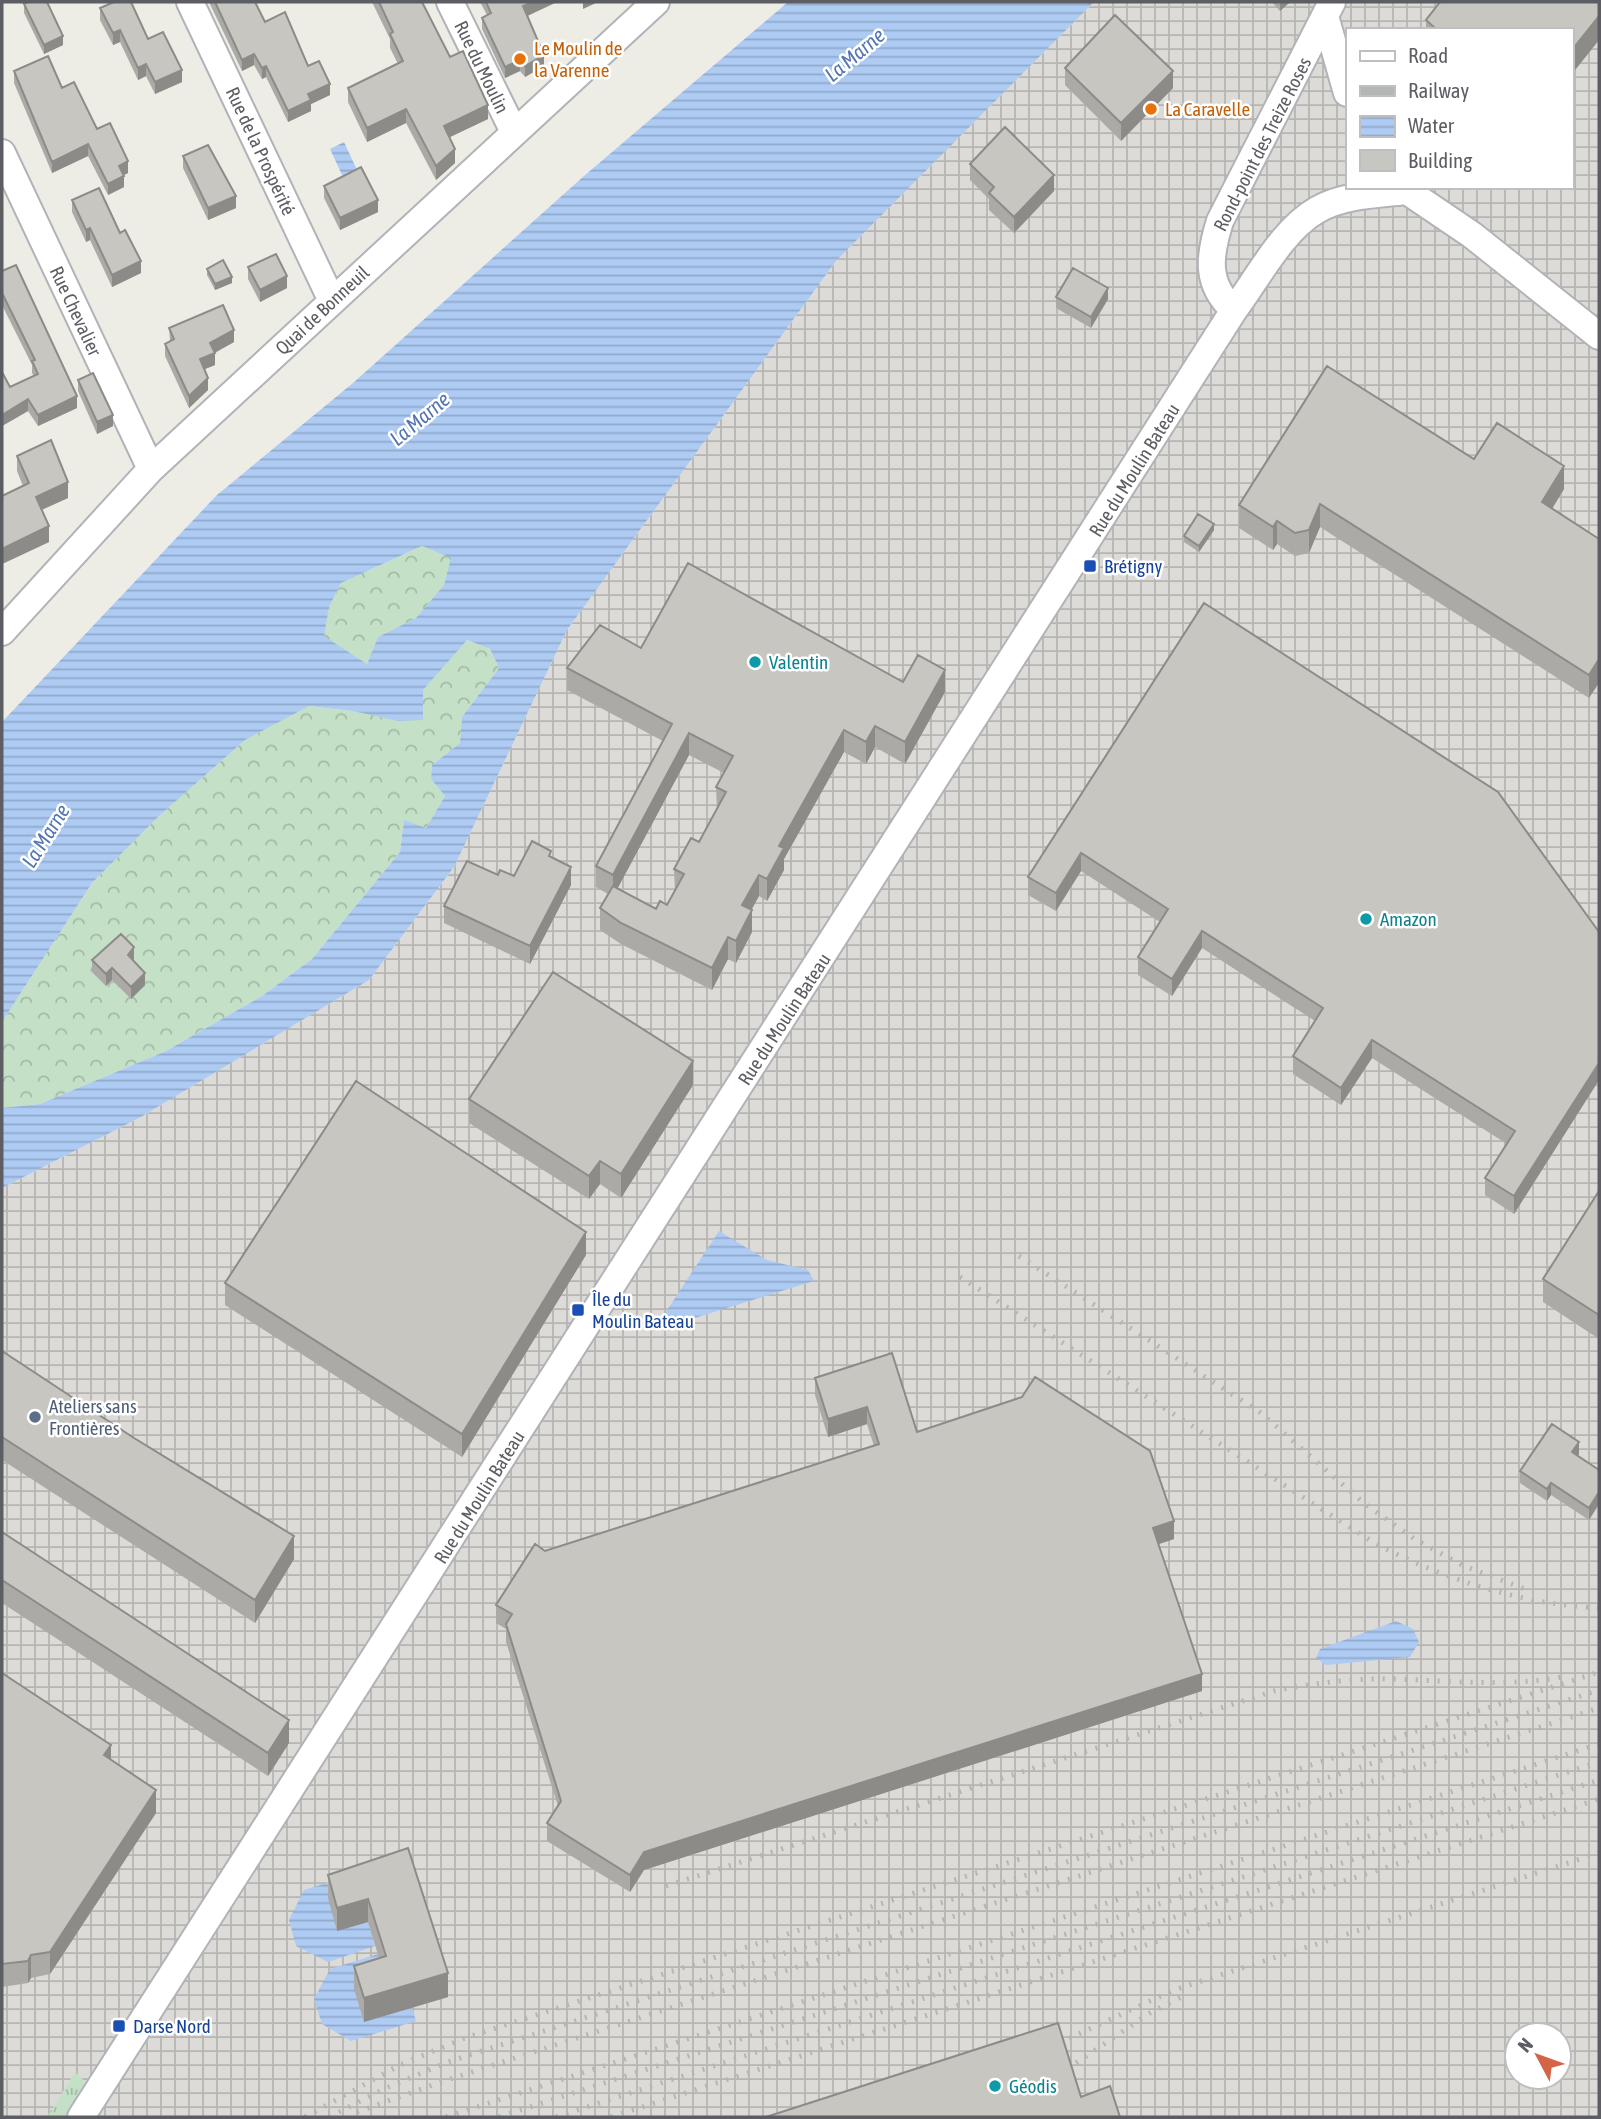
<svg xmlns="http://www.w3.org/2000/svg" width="1601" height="2119" viewBox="0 0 1601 2119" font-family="'Asap Condensed',sans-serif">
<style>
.industrial{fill:url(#industrial-grid);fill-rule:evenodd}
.grass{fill:url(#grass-tufts)}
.forest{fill:url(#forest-crowns)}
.water{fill:url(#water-rules);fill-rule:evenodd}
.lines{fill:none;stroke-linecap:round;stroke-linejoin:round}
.minor-casing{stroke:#b2b3b8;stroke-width:30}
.minor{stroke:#fff;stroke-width:26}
.rail{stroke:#b4b5b5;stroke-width:5;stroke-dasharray:2 9;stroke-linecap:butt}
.wall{fill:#acaaa6;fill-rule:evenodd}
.shaded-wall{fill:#8c8b87}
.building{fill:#c8c6c1;stroke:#8c8b87;stroke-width:2}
.food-dot{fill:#e8710a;stroke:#fff;stroke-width:2.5}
.transit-dot{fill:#1a4fb4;stroke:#fff;stroke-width:2.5}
.culture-dot{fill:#0f9aa8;stroke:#fff;stroke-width:2.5}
.service-dot{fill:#5c6f8a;stroke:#fff;stroke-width:2.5}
.labels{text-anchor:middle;stroke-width:5;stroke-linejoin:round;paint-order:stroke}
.food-label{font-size:19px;fill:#c56008;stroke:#fff;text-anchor:start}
.street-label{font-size:19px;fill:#5d5e63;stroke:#fff}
.transit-label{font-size:19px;fill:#164399;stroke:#fff;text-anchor:start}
.culture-label{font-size:19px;fill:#0d838f;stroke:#fff;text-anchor:start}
.service-label{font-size:19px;fill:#4e5e75;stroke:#fff;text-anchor:start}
.water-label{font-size:21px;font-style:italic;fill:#5475b4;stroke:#fff}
</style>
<defs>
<pattern id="industrial-grid" width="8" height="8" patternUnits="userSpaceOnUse" patternTransform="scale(1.75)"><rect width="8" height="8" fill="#dcdbd7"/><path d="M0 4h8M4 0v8" fill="none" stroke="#b6b5b2"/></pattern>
<pattern id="grass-tufts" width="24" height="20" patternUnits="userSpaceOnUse" patternTransform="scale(1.75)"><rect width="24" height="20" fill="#c4e1c8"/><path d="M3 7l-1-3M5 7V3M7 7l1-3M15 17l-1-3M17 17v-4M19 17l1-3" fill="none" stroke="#a2baa6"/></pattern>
<pattern id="forest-crowns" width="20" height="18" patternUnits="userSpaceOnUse" patternTransform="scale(1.75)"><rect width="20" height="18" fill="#c4e1c8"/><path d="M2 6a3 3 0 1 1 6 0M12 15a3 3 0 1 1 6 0" fill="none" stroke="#a2baa6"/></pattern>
<pattern id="water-rules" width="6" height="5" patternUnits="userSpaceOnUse" patternTransform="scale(1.75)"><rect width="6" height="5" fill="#aecbf4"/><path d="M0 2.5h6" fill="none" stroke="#91a8c9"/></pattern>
</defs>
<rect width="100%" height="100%" fill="#edece5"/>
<path class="industrial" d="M1094 2H1599V2117H2V1188L141 1117 369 980 454 867 567 630 836 261ZM1347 30H1571V187H1347ZM1517 2035H1559V2077H1517Z"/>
<path class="grass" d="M75 2072 82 2078 85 2087 65 2117H47Z"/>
<path class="forest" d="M422 546 452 558 444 585 416 618 378 637 367 664 323 636 329 607 341 583Z
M466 640 490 649 499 668 462 717 460 743 432 765 431 779 445 796 426 828 404 821 400 852 312 959 262 996 166 1051 40 1104 2 1108V1022L92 883 158 817 245 740 308 706 353 711 422 690Z"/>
<path class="water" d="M788 2H1094L836 261 567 630 454 867 369 980 141 1117 2 1188V1108L40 1104 166 1051 262 996 312 959 400 852 404 820 426 828 445 796 431 779 432 765 460 743 462 717 499 668 490 649 467 640 423 690V720L398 721 353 711 309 706 245 740 158 817 92 883 2 1022V722L217 495 353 383 584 176ZM422 546 451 558 444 585 416 618 378 637 367 664 324 636 329 607 341 583Z
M344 142 357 170 343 177 330 149Z
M719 1231 767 1260 808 1270 814 1281 672 1325 662 1318Z
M1396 1621 1413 1629 1419 1642 1410 1657 1326 1665 1316 1658 1320 1649Z
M369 1870 368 1922 375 1946 328 1962 296 1946 289 1920 304 1890Z
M378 1954 386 1979 364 2021 412 2007 416 2021 351 2041 322 2024 314 1999 330 1969Z"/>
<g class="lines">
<g class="minor-casing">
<path id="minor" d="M190 2 332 301
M450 2 514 132
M1325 16 1347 93
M2 153 151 469
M1234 310C1205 284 1209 256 1220 221L1332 2
M2 632 151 469 656 2
M81 2117 1234 310C1258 278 1282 230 1317 210 1342 195 1378 194 1407 191L1472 235 1599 336"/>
</g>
<use href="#minor" class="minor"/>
<path class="rail" d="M1019 1256 1261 1413 1365 1504 1416 1540 1464 1566 1525 1589
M960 1277 1376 1544C1446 1580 1521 1604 1599 1608
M666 1886 1274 1691C1314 1683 1355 1678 1396 1679 1452 1681 1506 1687 1562 1677
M1059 2043 1174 1990 1599 1853
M1067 2069 1150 2013 1185 1995
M357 2112 441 2082 1599 1708
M305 2117 400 2065 465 2038 1599 1672
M329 2117 386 2088 448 2062 1599 1690
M446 2117 1599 1744
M499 2117 1599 1762
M556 2117 1599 1780
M611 2117 1599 1799"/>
</g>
<path class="wall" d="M209 2H255L265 22 308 66 330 95 311 104V111L288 122 266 77 262 79 254 65 242 71Z
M372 2H422L450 57 488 119 449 137 455 163 436 180 406 123 367 142 348 102V88L398 64 390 48V39Z
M480 2H555L527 16 544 66 525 77 520 71 505 78 482 29V18L487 15Z
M1272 2H1290L1280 11Z
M1599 2V40L1571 75V30H1426V20Z
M24 4 63 45 44 54 24 13Z
M100 8 148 39 182 82 155 94 146 76 138 80 120 42 113 45 100 20Z
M1065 68 1173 88 1121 141 1065 85Z
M14 71 62 88 97 129 128 173 124 175V187L108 195 88 156 52 173 14 83Z
M183 156 236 208 208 220 183 168Z
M970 164 1054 191 1014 233 989 210V199L970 180Z
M324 186 378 212 340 230 324 198Z
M72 200 120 233 141 273 112 287 90 240 86 242 72 212Z
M248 267 287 288 260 302 248 279Z
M207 269 232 283 215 290 207 275Z
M2 271 77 408 38 426 28 411 2 426V375L10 387 34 376 32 373V365L2 305Z
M1056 297 1108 299 1091 328 1056 308Z
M169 328 234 342 215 353V365L205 369 208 390 189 408 165 356V344L170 341Z
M78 380 113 426 97 434 78 391Z
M17 456 68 498 42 510 49 542 2 564V496L23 486 17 471Z
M1474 459 1564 489 1552 509 1599 539 1589 698 1320 527 1309 553 1295 556 1277 544 1273 550 1239 528V505Z
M1214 530 1199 552 1184 542V536Z
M1204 603 1599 932V1080L1514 1214 1485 1195V1178L1507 1144 1372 1058 1341 1105 1293 1074V1056L1315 1021 1202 948 1172 996 1138 975V957L1160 922 1081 871 1056 911 1028 895V877Z
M641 648 903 682 945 692 905 764 875 747 866 764 844 752 784 859V870L767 901 759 896 751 910 752 932 736 963 728 959 712 990 621 944 600 930V908L608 894 596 887V866L663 741 567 690V668ZM689 755 724 773 716 787 717 809 699 842 674 869 675 891 667 905 656 909 617 889Z
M551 857 571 885 530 964 444 923V906L498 875 514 876Z
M134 959 133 960 145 985 131 999 112 980 106 986 92 972V960Z
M693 1085 621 1198 600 1184 589 1199 469 1123V1099Z
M1599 1191V1339L1543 1302V1279Z
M586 1255 462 1457 225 1305V1283Z
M2 1351 294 1559 255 1623 2 1460Z
M815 1378 917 1432 1174 1539 1159 1544 1202 1691 644 1870 630 1892 547 1841V1823L558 1806 506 1642V1629L496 1623V1605L545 1551 874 1446 867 1424 828 1437 815 1395Z
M1579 1454 1578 1455 1599 1470V1504L1589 1520 1551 1495 1547 1501 1520 1483V1471Z
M2 1532 289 1743 268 1776 2 1603Z
M2 1673 111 1760 156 1813 50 1974 31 1978 28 1983 2 1987Z
M408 1848 448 1997 364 2022 354 1989V1966L379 1958 368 1922 337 1931 328 1898V1875Z"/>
<path class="shaded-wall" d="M533 2H555V3L523 18V6Z
M583 2H598L583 9Z
M1280 2H1290L1280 11Z
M1599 16V40L1571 75V51Z
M120 30V42L113 45V33Z
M63 36V45L44 54V45Z
M254 54V65L242 71V60Z
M544 55V66L525 77V66Z
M520 60V71L505 78V67Z
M146 64V76L138 80V68Z
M266 66V77L262 79V68Z
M182 70V82L155 94V82Z
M1173 71V88L1121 141V123Z
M330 84V95L311 104V111L288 122V111L308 94Z
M488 105V119L444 140V126Z
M406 109V123L367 142V128Z
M88 144V156L52 173V162Z
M455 149V163L436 180V166Z
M128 161V173L119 177V166Z
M1054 175V191L1014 233V217Z
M124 176V187L108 195V184Z
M236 196V208L208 220V208Z
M378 200V212L340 230V218Z
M90 228V240L86 242V230Z
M141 261V273L112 287V275Z
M287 276V288L260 302V290Z
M232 277V283L215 290V284Z
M1108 288V299L1091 328V317Z
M234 330V342L210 355V343Z
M215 353V365L200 371V359Z
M208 378V390L189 408V396Z
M77 396V408L38 426V415Z
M28 399V411L2 426V415Z
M113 415V426L97 434V422Z
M1564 466V489L1542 525V502Z
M68 482V498L36 512V497Z
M1320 504V527L1309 553V530Z
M1277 521V544L1273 550V527Z
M1214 524V530L1199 552V546Z
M49 526V542L2 564V549Z
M1599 659V683L1589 698V675Z
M945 670V692L905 764V742Z
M875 726V747L866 764V742Z
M844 730V752L784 859V870L767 901V879L779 846Z
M689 733V755L613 897V875Z
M1081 853V871L1056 911V893Z
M571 867V885L530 964V946Z
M759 875V896L742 927V905Z
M752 910V932L736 963V941Z
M1202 931V948L1172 996V979Z
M728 937V959L712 990V968Z
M134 947V959L128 967V955Z
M112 968V980L106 986V974Z
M145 973V985L131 999V987Z
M1372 1040V1058L1341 1105V1088Z
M693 1061V1085L621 1198V1174Z
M1599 1063V1080L1514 1214V1196Z
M600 1161V1184L589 1199V1176Z
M586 1232V1255L462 1457V1434Z
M867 1407V1424L828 1437V1419Z
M1579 1442V1454L1572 1464V1452Z
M1551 1483V1495L1547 1501V1489Z
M1599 1492V1504L1589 1520V1508Z
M1174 1521V1539L1153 1546V1528Z
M294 1536V1559L255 1623V1600Z
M1202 1674V1691L644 1870 630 1892V1875L644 1852Z
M289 1720V1743L268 1776V1753Z
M111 1745V1768L104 1755Z
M156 1790V1813L50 1974V1952Z
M368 1899V1922L337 1931V1908Z
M31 1955V1978L28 1983V1961Z
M448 1973V1997L364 2022V1998Z"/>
<path class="building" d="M28 2H47L63 36 44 45 24 4Z
M114 2H131L148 39 163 32 182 70 155 82 146 64 138 68 120 30 113 33 100 8Z
M215 2H255L265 22 285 12 308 66 319 61 330 84 308 94 311 100 288 111 266 66 262 68 254 54 242 60Z
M379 2H422L450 57 463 51 488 105 444 126 455 149 436 166 406 109 367 128 348 88 403 61 390 34 393 32Z
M486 2H533L523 6 544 55 525 66 520 60 505 67 482 18 491 13Z
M1440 2H1599V16L1571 51V30H1437L1426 20Z
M1115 15 1173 71 1121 123 1065 68Z
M48 56 62 88 74 82 97 129 110 123 128 161 119 166 124 176 108 184 88 144 52 162 14 71Z
M1005 127 1054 175 1014 217 989 193 994 187 970 164Z
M208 145 236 196 208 208 183 156Z
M361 167 378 200 340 218 324 186Z
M99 188 120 233 125 230 141 261 112 275 90 228 86 230 72 200Z
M276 254 287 276 260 290 248 267Z
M223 260 232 277 215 284 207 269Z
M16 265 77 396 38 415 28 399 2 415V375L3 374 10 387 38 374 32 361 35 360 2 293V271Z
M1073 268 1108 288 1091 317 1056 297Z
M223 305 234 330 210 343 215 353 200 359 208 378 189 396 165 344 174 339 169 328Z
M1327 366 1474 459 1497 423 1564 466 1542 502 1599 539V659L1589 675 1320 504 1309 530 1295 533 1277 521 1273 527 1239 505Z
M93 373 113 415 97 422 78 380Z
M51 440 68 482 36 497 49 526 2 549V496L29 483 17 456Z
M1198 514 1214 524 1199 546 1184 536Z
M688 563 903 682 918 655 945 670 905 742 875 726 866 742 844 730 779 846 784 848 767 879 759 875 742 905 752 910 736 941 728 937 712 968 621 923 600 908 613 886 656 909 660 901 667 905 684 874 674 869 691 838 699 842 726 792 716 787 733 756 689 733 613 875 596 866 672 724 567 668 600 625 641 648Z
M1204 603 1498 792 1599 932V1063L1514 1196 1485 1178 1515 1131 1372 1040 1341 1088 1293 1056 1323 1008 1202 931 1172 979 1138 957 1168 909 1081 853 1056 893 1028 877Z
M532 841 551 851 549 856 571 867 530 946 444 906 467 861 498 875 500 870 514 876Z
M121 934 134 947 128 955 145 973 131 987 112 968 106 974 92 960Z
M553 972 693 1061 621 1174 600 1161 589 1176 469 1099Z
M356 1081 586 1232 462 1434 225 1283Z
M1599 1191V1315L1543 1279Z
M2 1351 134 1438 294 1536 255 1600 2 1437Z
M892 1353 917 1432 1022 1397 1035 1377 1150 1451 1174 1521 1153 1528 1202 1674 644 1852 630 1875 547 1823 561 1801 506 1624 512 1614 496 1605 535 1544 545 1551 879 1444 867 1407 828 1419 815 1378Z
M1552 1424 1579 1442 1572 1452 1599 1470V1492L1589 1508 1551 1483 1547 1489 1520 1471Z
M2 1532 289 1720 268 1753 2 1580Z
M2 1673 111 1745 104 1755 156 1790 50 1952 31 1955 28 1961 2 1964Z
M408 1848 448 1973 364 1998 354 1966 386 1956 368 1899 337 1908 328 1875Z
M1058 2023 1081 2097 1110 2086 1120 2117H766Z"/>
<g class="food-dot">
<circle cx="520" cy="59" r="7"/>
<circle cx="1151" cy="109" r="7"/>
</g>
<g class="transit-dot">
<rect x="1083" y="559" width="14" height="14" rx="3.5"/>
<rect x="571" y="1303" width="14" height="14" rx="3.5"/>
<rect x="112" y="2019" width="14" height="14" rx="3.5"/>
</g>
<g class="culture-dot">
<circle cx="755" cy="662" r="7"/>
<circle cx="1366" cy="919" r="7"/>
<circle cx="995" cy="2086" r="7"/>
</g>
<circle class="service-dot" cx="35" cy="1417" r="7"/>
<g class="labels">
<g class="food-label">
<text x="534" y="55">Le Moulin de<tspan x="534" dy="22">la Varenne</tspan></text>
<text x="1165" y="116">La Caravelle</text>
</g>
<g class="street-label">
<text transform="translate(482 67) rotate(64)" y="7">Rue du Moulin</text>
<text transform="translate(1262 144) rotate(-63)" y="7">Rond-point des Treize Roses</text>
<text transform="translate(261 151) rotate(65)" y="7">Rue de la Prospérité</text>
<text transform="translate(322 310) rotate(-43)" y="7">Quai de Bonneuil</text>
<text transform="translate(76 311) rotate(65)" y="7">Rue Chevalier</text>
<text transform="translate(1134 470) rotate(-58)" y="7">Rue du Moulin Bateau</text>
<text transform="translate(784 1019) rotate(-57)" y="7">Rue du Moulin Bateau</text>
<text transform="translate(479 1497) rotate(-58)" y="7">Rue du Moulin Bateau</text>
</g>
<g class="transit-label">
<text x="1104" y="573">Brétigny</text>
<text x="592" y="1306">Île du<tspan x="592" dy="22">Moulin Bateau</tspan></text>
<text x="133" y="2033">Darse Nord</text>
</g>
<g class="culture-label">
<text x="769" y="669">Valentin</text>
<text x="1380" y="926">Amazon</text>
<text x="1009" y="2093">Géodis</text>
</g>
<g class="service-label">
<text x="49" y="1413">Ateliers sans<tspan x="49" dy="22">Frontières</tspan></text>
</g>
<g class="water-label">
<text transform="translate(855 55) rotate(-40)" y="7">La Marne</text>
<text transform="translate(420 419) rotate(-40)" y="7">La Marne</text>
<text transform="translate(46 836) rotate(-58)" y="7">La Marne</text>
</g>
</g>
<rect width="1601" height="2119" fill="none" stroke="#5d5e63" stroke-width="7"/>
<rect x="1346" y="28" width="228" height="161" fill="#ffffff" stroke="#bebfc1" stroke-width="2"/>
<rect x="1360" y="51" width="35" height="10" fill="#ffffff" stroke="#bebfc1" stroke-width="2"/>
<text x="1408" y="63" font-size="21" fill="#5d5e63">Road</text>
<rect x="1360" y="86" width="35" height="10" fill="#b4b5b5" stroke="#bebfc1" stroke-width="2"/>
<text x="1408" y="98" font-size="21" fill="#5d5e63">Railway</text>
<rect x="1360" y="116" width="35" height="21" fill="url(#water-rules)" stroke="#bebfc1" stroke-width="2"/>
<text x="1408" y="133" font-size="21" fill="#5d5e63">Water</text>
<rect x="1360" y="150" width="35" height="21" fill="#c8c6c1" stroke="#bebfc1" stroke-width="2"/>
<text x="1408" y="168" font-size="21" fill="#5d5e63">Building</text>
<g transform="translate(1538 2056) rotate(311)"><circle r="33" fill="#ffffff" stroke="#bebfc1" stroke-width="2"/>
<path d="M0-5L12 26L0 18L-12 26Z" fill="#d36445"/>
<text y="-10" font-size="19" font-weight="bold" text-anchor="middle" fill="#5d5e63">N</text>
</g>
</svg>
